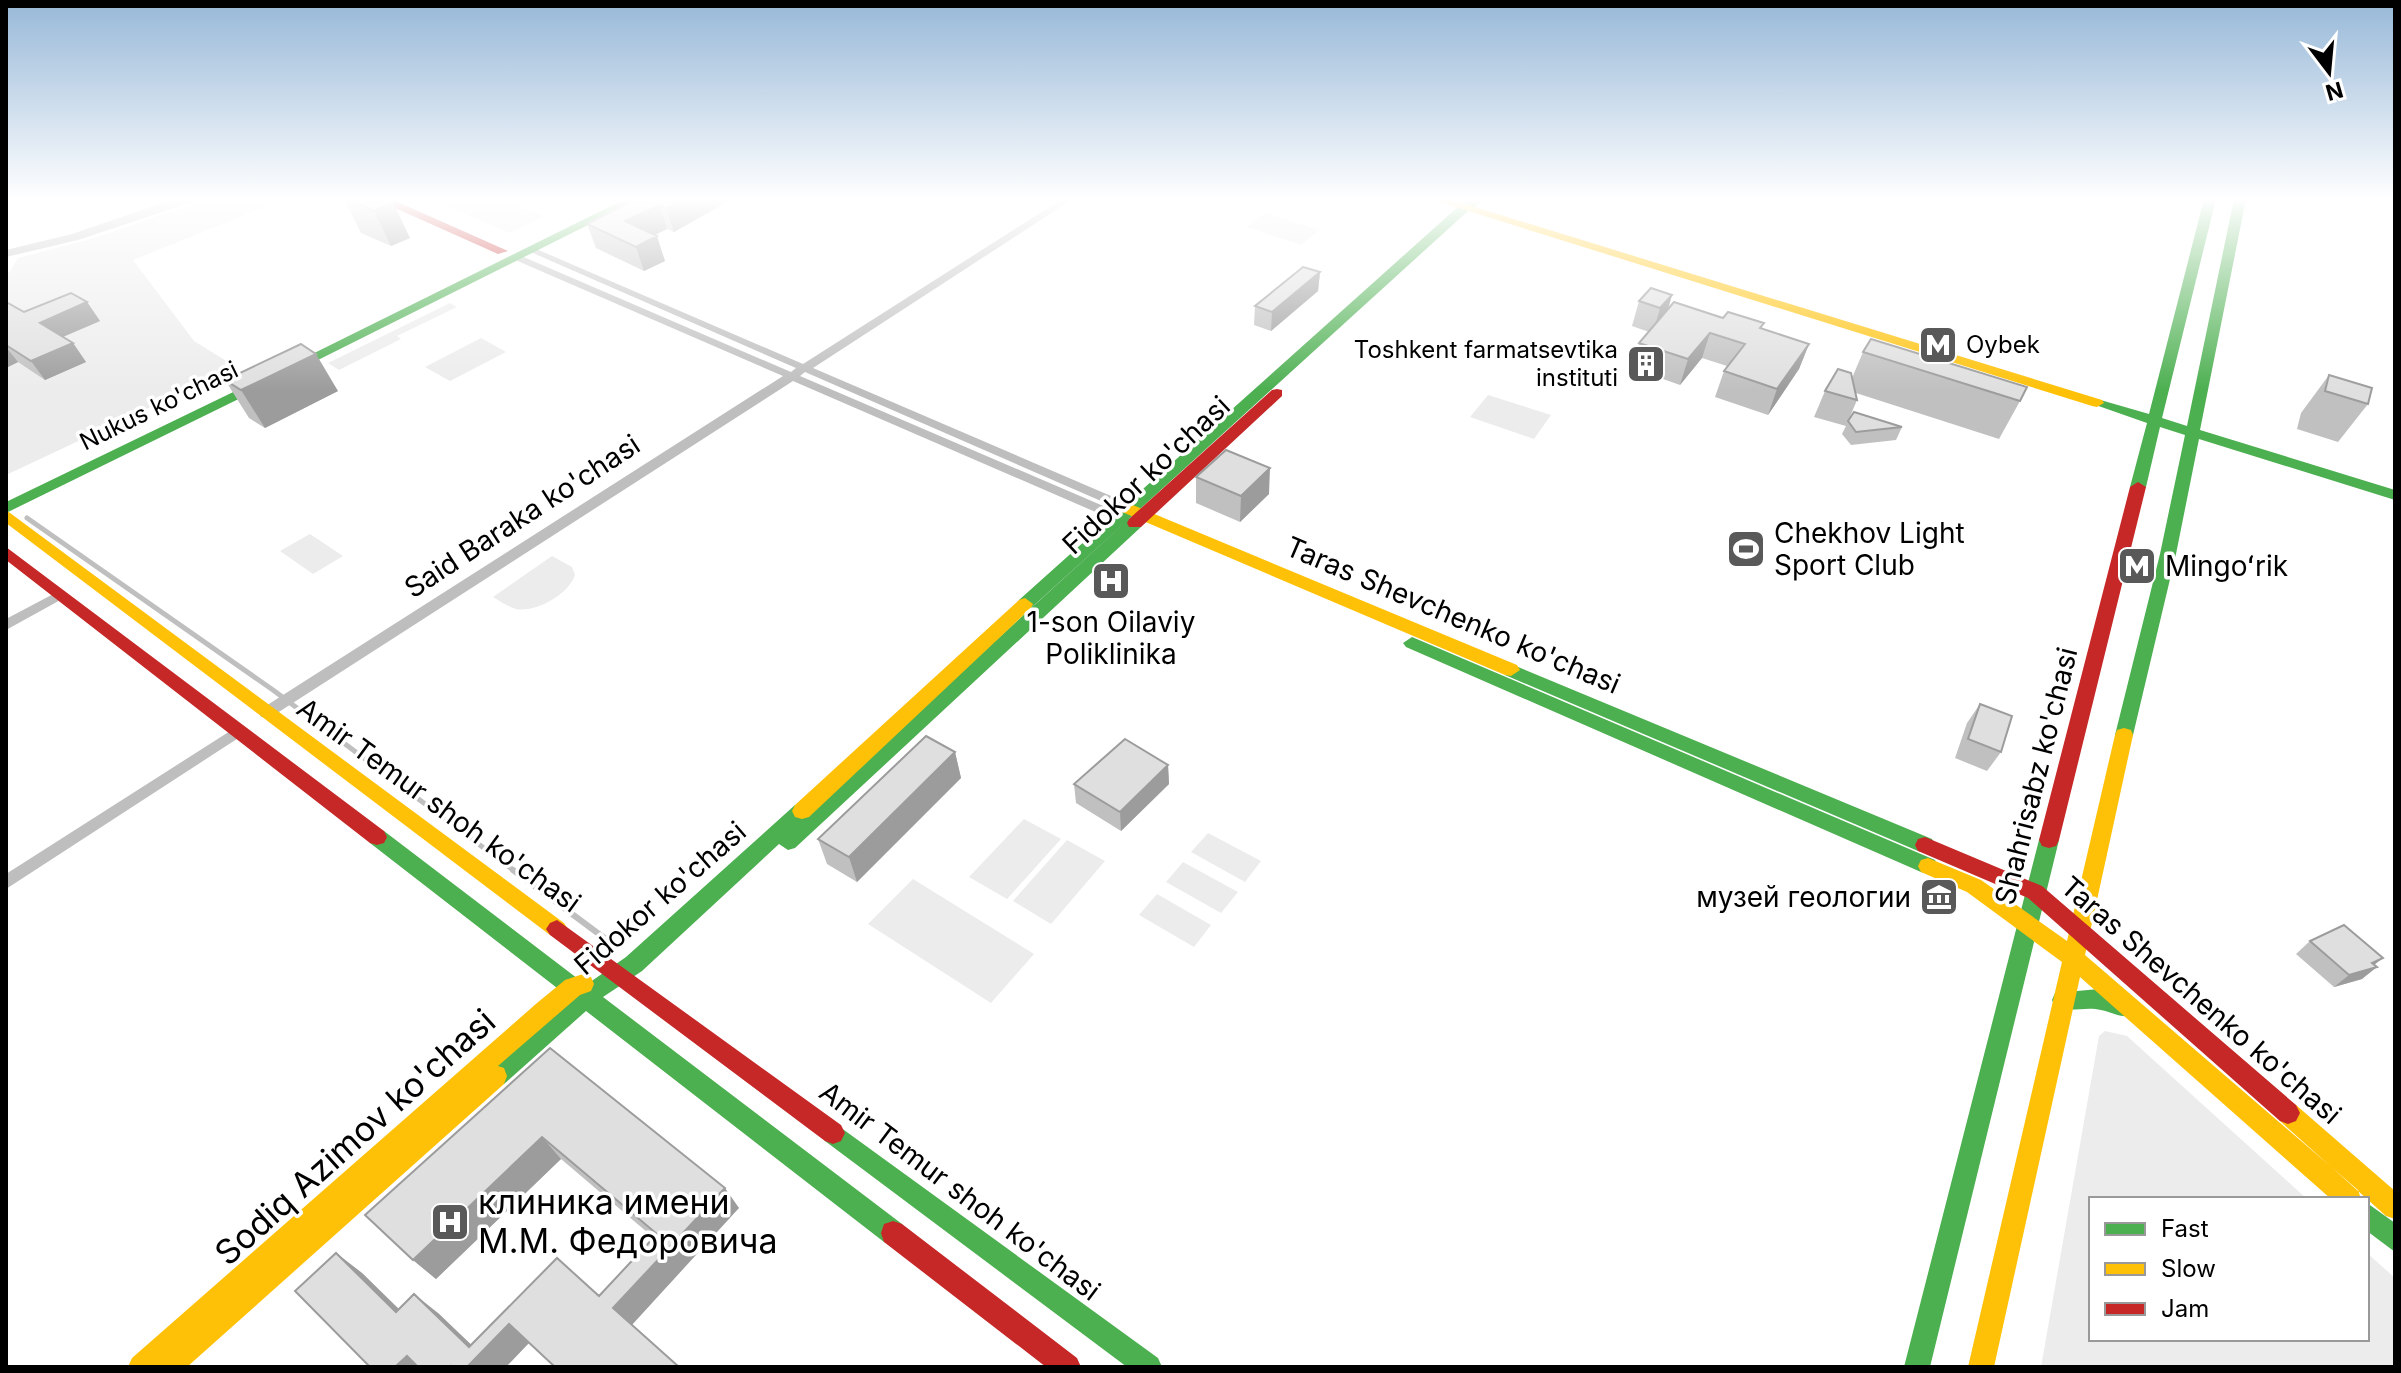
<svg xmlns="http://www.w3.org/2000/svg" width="2401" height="1373" viewBox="0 0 2401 1373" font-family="Inter,sans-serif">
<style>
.green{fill:#ececec}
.water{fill:#bfbfbf}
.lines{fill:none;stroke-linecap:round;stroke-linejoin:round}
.stream-far1{stroke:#bfbfbf;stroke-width:5}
.stream{stroke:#bfbfbf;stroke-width:6}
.street{fill:#bebebe;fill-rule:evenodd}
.fast{fill:#4caf50;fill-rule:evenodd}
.slow{fill:#ffc107;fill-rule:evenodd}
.jam{fill:#c62828;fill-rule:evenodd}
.wall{fill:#c0c0c0}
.shaded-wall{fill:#9c9c9c}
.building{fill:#dfdfdf;stroke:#9c9c9c;stroke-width:2}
.labels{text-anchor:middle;stroke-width:7;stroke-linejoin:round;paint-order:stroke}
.far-poi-label{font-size:24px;fill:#000;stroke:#fff;text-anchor:start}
.far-street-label{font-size:24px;fill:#000;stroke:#fff}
.street-label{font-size:28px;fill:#000;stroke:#fff}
.poi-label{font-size:28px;fill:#000;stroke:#fff;text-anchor:start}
.near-street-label{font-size:34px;fill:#000;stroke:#fff}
.near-poi-label{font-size:34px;fill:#000;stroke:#fff;text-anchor:start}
</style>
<rect width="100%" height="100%" fill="#fff"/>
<path class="green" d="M209 199H285L133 260 194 341 236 367 6 475V277L18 258 94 238Z
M430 199H502L544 216 510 233Z
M1265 213 1319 230 1301 245 1247 227Z
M450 303 457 307 397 336 401 339 339 370 328 363Z
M481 338 506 352 450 381 425 367Z
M1488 395 1551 415 1534 439 1470 417Z
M310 534 343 556 313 574 280 551Z
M552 556 572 567 575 575C569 594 536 613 516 609 508 607 500 601 493 597Z
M1024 819 1061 839 1007 899 969 877Z
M1208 833 1261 861 1245 882 1191 852Z
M1067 840 1105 861 1051 924 1013 901Z
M1183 862 1238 892 1221 913 1166 882Z
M913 879 1034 954 991 1003 868 924Z
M1157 894 1211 925 1194 947 1139 915Z
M2105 1031 2127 1036 2307 1199H2091V1339H2367V1253L2395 1278V1367H2041L2099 1036Z"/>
<path class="water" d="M174 199H201L78 240 6 257V250L72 234Z"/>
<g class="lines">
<path class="stream-far1" d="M27 518 273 690 516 872"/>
<path class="stream" d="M513 870 607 940"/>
<path class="street" d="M1062 199H1073L813 368 1132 505 1134 508 1132 511H1124L805 372 800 376 1122 514 1124 517 1122 520H1114L793 381 271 717H261L259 713 261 709 783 376 513 259V255H519L791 372 796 368 526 250 534 248 803 364Z
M59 591 64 592 66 595 64 598 6 630V619Z
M238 726 243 727 245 731 243 735 6 889V874Z"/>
<path class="fast" d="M625 199H640L296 371H286L284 368Z
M1473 199 1484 201 1468 211 1031 608H1019L1017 604 1019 600 1460 205Z
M2204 199H2216L2162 418 2187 426 2234 199H2246L2200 430 2395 490V500L2199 439 2176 554 2133 735 2131 740H2117L2115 735 2160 554 2185 435 2160 427 2146 487 2143 490H2133L2130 487 2147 423 2090 403 2097 399 2149 414Z
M260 379 265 380V386L6 513V502Z
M1135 518 1143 523 1141 527 795 848 788 850 779 844 642 971 603 997 902 1224 905 1233 902 1242 893 1245 884 1242 586 1011 504 1084 496 1087 488 1084 485 1076 488 1068 570 998 370 843 367 837 370 831 377 829 384 831 586 985 626 957 795 805 802 803 811 809 1129 519Z
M1412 637 1935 860 1938 866 1935 872 1928 874 1921 872 1406 647 1403 643Z
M1511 664 1932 839 1935 845 1932 851 1925 853 1918 851 1505 675 1502 670 1505 665Z
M2049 832 2056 834 2059 840 1930 1367H1904L2039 840 2042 834Z
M2099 989 2133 1001 2136 1008 2133 1015C2121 1019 2113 1012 2101 1010 2086 1006 2070 1013 2055 1007L2052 1000 2055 993Z
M833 1122 1158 1358 1162 1367H1127L825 1141 821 1133 825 1125Z
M2367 1203 2395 1223V1252L2367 1231Z"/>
<path class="slow" d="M1430 199H1449L2102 400 2104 403 2097 407 2092 406Z
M1128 503 1517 665 1520 670 1511 676 1505 675 1122 512 1120 508 1122 504Z
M6 510 564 923 568 929 564 935 557 938 550 935 6 523Z
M1025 598 1033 604 1031 608 809 817 802 819 795 817 792 811 795 805 1019 600Z
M2124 728 2131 730 2133 735 2085 955 2358 1190 2361 1199H2331L2080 977 1994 1367H1968L2062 962 1967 892 1921 872 1918 866 1921 860 1928 858 1981 880 2067 941 2115 735 2117 730Z
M583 974 591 977 594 984 591 991 580 995 498 1066 504 1068 507 1076 504 1084 187 1367H128L132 1358 537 1003 565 980Z
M2288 1102 2296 1105 2395 1191V1219L2386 1216 2280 1121 2276 1113 2280 1105Z"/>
<path class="jam" d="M375 199H391L508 251 498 254Z
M1277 389 1282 390V396L1141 527H1129L1127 523 1129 519 1272 390Z
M2138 482 2146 487 2059 840 2056 846 2049 848 2042 846 2039 840 2130 487Z
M6 547 384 831 387 837 384 843 377 845 370 843 6 560Z
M1925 837 2042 886 2296 1105 2300 1113 2296 1121 2288 1124 2280 1121 2028 898 1918 851 1915 845 1918 839Z
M557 920 841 1125 845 1133 841 1141 833 1144 825 1141 550 935 546 929 550 923Z
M893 1221 902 1224 1077 1358 1081 1367H1046L884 1242 881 1233 884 1224Z"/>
</g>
<path class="wall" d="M344 199H387L410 238 391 246 361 233Z
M636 199H732L674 232 667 229 654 235 665 261 644 271 596 248 587 224Z
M1320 272 1318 291 1271 331 1254 325 1255 306Z
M1639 301 1668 310 1762 329 1809 344 1799 369 1768 415 1715 397 1724 371 1727 366 1702 358 1680 385 1632 368 1639 343 1649 332 1632 326Z
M6 302 24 312 87 302 100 321 63 337 73 343 86 362 45 380 18 362 6 368Z
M1863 352 2020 401 1999 439 1856 393 1857 400 1849 419 1902 427 1896 440 1851 445 1842 434 1846 426 1814 417 1825 391 1852 378Z
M2329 375 2368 404 2338 442 2297 429 2301 413Z
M225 380 338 391 265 428 249 418Z
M1196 477 1269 494 1240 522 1196 503Z
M1980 704 2001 752 1987 771 1955 758 1967 723Z
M955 752 961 778 857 882 827 864 818 839Z
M1168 765 1169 784 1121 831 1076 803 1074 784Z
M2310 941 2374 965 2362 979 2334 987 2296 954Z
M550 1048 739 1208 529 1343 370 1367 336 1253 362 1273 399 1309 438 1313 471 1345 599 1296 654 1238 561 1159 436 1279 413 1260Z"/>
<path class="shaded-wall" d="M682 199H732L674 232 666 208Z
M393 202 410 238 391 246 374 211Z
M660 205 667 229 633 246 625 221Z
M657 236 665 261 644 271 636 247Z
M1320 272 1318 291 1271 331 1272 312Z
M1672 295 1665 320 1653 333 1660 308Z
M87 302 100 321 53 341 40 323Z
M1710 333 1702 358 1680 385 1688 359Z
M73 343 86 362 45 380 31 361Z
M1809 344 1799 369 1768 415 1777 389Z
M6 347 18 362 6 368Z
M316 354 338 391 265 428 241 390Z
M1270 468 1269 494 1240 522 1241 496Z
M955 752 961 778 857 882 849 857Z
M1168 765 1169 784 1121 831 1120 812Z
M2383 958 2369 969 2377 967 2362 979 2334 987 2349 975Z
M542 1137 561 1159 436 1279 413 1260Z
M725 1188 739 1208 631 1326 613 1308Z
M336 1253 362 1273 420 1330 396 1312Z
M414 1294 438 1313 480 1353 509 1324 530 1342 506 1367H467L469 1347Z
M407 1356 423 1367H395Z"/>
<path class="building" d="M347 199H387L393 202 374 211Z
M636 199H682L666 208 660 205 625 221 657 236 636 247 587 224Z
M1303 267 1320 272 1272 312 1255 306Z
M1651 288 1672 295 1660 308 1639 301Z
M71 293 87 302 40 323 73 343 31 361 6 345V302L24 312Z
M1674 302 1723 318 1728 312 1764 323 1760 328 1809 344 1777 389 1724 371 1745 344 1710 333 1688 359 1639 343Z
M1871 339 2027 387 2020 401 1863 352Z
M301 344 316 354 241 390 225 380Z
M1838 369 1851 373 1857 400 1825 391Z
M2329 375 2372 388 2368 404 2325 391Z
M1854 412 1902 427 1856 432 1848 421Z
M1226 450 1270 468 1241 496 1196 477Z
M1980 704 2012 716 2001 752 1968 739Z
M926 736 955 752 849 857 818 839Z
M1125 739 1168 765 1120 812 1074 784Z
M2344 925 2383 958 2372 963 2377 967 2349 975 2310 941Z
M550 1048 725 1188 613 1308 679 1367H555L509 1324 467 1367H452L451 1366 450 1367H418L407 1356 395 1367H370L295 1291 336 1253 396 1312 414 1294 469 1347 557 1258 599 1296 657 1234 542 1137 413 1260 365 1215Z"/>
<linearGradient id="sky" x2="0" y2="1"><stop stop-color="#97b8d8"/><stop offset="0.51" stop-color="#fff"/><stop offset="1" stop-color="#fff" stop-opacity="0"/></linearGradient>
<rect width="2401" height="391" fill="url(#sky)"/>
<defs>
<g id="metro-square" transform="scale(2)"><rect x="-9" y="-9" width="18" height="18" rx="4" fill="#595959" stroke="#fff"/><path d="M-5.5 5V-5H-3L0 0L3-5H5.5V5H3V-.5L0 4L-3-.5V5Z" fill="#fff"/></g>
<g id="building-square" transform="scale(2)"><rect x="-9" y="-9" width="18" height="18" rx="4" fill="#595959" stroke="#fff"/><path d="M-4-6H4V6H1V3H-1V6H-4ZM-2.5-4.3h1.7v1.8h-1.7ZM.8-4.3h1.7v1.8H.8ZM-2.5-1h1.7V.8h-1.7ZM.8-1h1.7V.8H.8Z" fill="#fff"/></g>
<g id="stadium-square" transform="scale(2)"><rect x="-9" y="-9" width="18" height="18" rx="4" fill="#595959" stroke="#fff"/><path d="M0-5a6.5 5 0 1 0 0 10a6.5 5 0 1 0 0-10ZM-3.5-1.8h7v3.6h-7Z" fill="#fff"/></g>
<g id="hospital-square" transform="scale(2)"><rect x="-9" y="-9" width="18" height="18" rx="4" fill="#595959" stroke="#fff"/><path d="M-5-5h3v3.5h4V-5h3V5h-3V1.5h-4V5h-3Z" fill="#fff"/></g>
<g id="museum-square" transform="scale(2)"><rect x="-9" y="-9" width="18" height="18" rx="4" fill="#595959" stroke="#fff"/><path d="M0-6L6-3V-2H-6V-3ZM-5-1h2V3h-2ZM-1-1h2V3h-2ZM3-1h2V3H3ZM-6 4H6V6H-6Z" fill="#fff"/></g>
</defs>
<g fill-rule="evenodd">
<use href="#metro-square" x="1938" y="345"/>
<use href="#building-square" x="1646" y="364"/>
<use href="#stadium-square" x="1746" y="549"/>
<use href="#metro-square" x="2137" y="566"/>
<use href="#hospital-square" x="1111" y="581"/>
<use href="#museum-square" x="1939" y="897"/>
<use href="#hospital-square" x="450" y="1222"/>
</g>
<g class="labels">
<g class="far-poi-label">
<text x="1966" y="353">Oybek</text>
<text x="1618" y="358" text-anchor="end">Toshkent farmatsevtika<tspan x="1618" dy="28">instituti</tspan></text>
</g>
<g class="far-street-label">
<text transform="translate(159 406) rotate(-26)" y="8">Nukus ko'chasi</text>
</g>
<g class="street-label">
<text transform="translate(1146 475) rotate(-43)" y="10">Fidokor ko'chasi</text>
<text transform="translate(522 516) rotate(-33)" y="10">Said Baraka ko'chasi</text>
<text transform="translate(1453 615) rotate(23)" y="10">Taras Shevchenko ko'chasi</text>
<text transform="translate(2036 776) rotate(-76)" y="10">Shahrisabz ko'chasi</text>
<text transform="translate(439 805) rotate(36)" y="10">Amir Temur shoh ko'chasi</text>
<text transform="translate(660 898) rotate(-41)" y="10">Fidokor ko'chasi</text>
<text transform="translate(2201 1000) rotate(41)" y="10">Taras Shevchenko ko'chasi</text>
<text transform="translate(960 1191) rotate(37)" y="10">Amir Temur shoh ko'chasi</text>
</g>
<g class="poi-label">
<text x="1774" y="543">Chekhov Light<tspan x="1774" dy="32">Sport Club</tspan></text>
<text x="2165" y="576">Mingoʻrik</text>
<text x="1111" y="632" text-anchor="middle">1-son Oilaviy<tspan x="1111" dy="32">Poliklinika</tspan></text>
<text x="1911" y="907" text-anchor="end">музей геологии</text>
</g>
<g class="near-street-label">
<text transform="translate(355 1137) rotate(-42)" y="12">Sodiq Azimov ko'chasi</text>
</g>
<g class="near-poi-label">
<text x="478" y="1214">клиника имени<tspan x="478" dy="39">М.М. Федоровича</tspan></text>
</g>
</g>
<rect width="2401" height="1373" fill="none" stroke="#000000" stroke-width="16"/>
<rect x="2089" y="1197" width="280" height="144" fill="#ffffff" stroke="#999999" stroke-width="2"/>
<rect x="2105" y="1223" width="40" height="12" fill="#4caf50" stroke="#999999" stroke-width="2"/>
<text x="2161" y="1237" font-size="24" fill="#000000">Fast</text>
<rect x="2105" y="1263" width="40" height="12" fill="#ffc107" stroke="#999999" stroke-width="2"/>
<text x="2161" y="1277" font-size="24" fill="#000000">Slow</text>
<rect x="2105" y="1303" width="40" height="12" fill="#c62828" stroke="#999999" stroke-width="2"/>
<text x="2161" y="1317" font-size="24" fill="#000000">Jam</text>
<g transform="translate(2329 72) rotate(164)" stroke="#ffffff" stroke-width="6" paint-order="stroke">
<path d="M0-6L14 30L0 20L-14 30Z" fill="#000000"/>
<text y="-12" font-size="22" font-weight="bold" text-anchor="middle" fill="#000000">N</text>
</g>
</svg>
